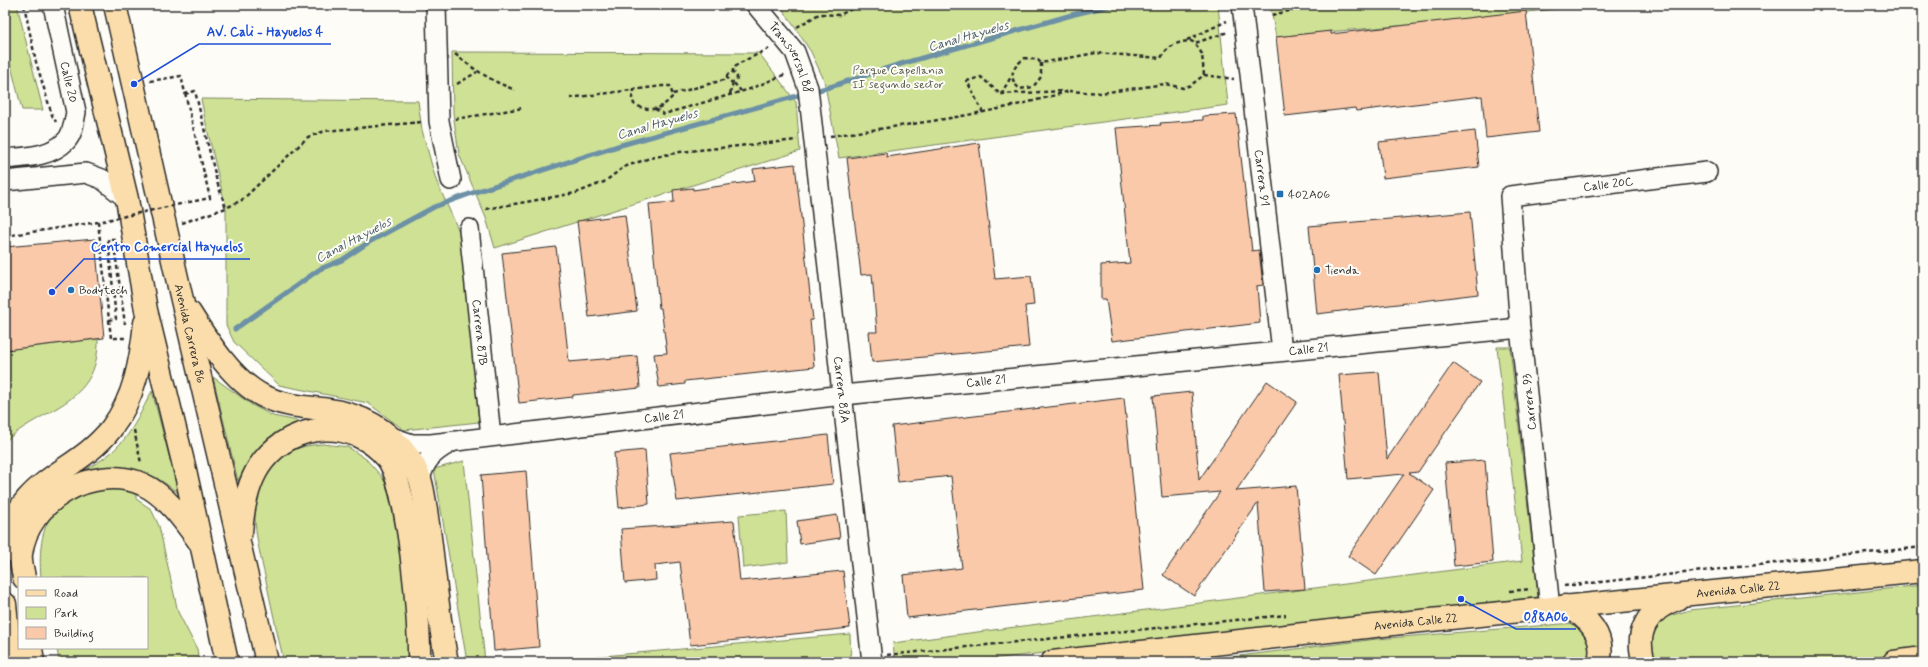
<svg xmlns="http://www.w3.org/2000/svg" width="1928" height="667" viewBox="0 0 1928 667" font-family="Mynerve,sans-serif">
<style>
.green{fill:#cee195;stroke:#7c8660}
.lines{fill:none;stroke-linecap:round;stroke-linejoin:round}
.stream{stroke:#6c90a6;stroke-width:5}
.building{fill:#fac9a9;stroke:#2b2b2b}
.minor-casing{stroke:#2b2b2b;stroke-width:22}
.major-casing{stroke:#2b2b2b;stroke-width:25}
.path{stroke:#2b2b2b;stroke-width:2.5;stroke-dasharray:4 3;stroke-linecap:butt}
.minor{stroke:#fdfcf7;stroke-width:19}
.major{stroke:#faddab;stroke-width:22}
.path-bridge{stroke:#2b2b2b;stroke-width:2.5;stroke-dasharray:4 3;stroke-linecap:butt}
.poi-dot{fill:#1f6fb2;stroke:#fdfcf7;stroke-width:1.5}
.labels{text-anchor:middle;stroke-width:4;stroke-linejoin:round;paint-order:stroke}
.street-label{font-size:12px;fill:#2b2b2b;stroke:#fdfcf7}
.park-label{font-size:12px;fill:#545846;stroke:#fdfcf7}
.poi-label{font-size:12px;fill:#2b2b2b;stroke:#fdfcf7;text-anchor:start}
.water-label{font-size:13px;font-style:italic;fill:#4b5d68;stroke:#fdfcf7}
.leader{fill:none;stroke:#1d4ed8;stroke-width:1.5}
.callout-dot{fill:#1d4ed8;stroke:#fdfcf7;stroke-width:1.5}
.callout-label{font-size:13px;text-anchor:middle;font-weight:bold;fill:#1d4ed8;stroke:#fdfcf7;stroke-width:4;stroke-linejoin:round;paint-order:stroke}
</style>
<rect width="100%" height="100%" fill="#fdfcf7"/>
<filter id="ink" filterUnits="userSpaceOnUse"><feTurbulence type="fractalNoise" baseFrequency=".025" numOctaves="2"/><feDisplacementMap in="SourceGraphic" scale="8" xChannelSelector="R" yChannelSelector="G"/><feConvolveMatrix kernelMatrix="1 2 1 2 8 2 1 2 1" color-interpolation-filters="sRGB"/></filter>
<g filter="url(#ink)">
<path class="green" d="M5 5H17L43 110H22L5 42Z
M780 5H1218L1228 105 839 158 824 80 811 52Z
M1270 5H1599C1536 10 1473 19 1409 25 1365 29 1321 32 1276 37Z
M452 52 759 53 796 102 800 151 495 248 486 218 459 154 453 113Z
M201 99 418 101 422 130 436 180 461 236 479 422 404 430 368 403 279 385 234 342 226 325V208L208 133Z
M98 339C99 406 41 407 5 442V350Z
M1497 347H1510L1538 597 965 662H895L893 643 1522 561Z
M213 377 252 405 273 416 303 422C270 430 252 451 238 481Z
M152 391 179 494C146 466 124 464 83 471 95 464 108 457 118 446 133 432 142 409 152 391Z
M323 444 348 447 366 459 382 477 395 500 410 642 407 662H284C277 633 271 604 265 576 254 529 239 468 299 448 307 445 315 445 323 444Z
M464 461 485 662H467L434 469Z
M95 486 136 488V499L151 509 159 526 178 612 197 649 199 662H59L57 648H147V578H41C39 551 40 522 62 504 71 496 85 492 95 486Z
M786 511 788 562 743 568 739 515Z
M1923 585V651L1837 662H1649V630L1662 618 1690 610Z
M1574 623 1592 639 1590 662H1190L1377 639Z
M850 634 851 662H536Z"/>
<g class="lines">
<path class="stream" d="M235 329 320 269 342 260 369 242 434 207 475 192 621 145 833 86 894 66 1075 14 1113 5"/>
</g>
<path class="building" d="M1526 11 1539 132 1486 138 1482 96 1356 111 1355 108 1285 116 1276 37 1331 31V34Z
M1236 114 1252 251 1259 250 1263 285 1257 286 1260 323 1112 341 1106 299H1101V265L1130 263 1116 128 1161 125 1160 123 1203 120V116Z
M1475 131 1479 167 1383 178 1379 142Z
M979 143 995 279 1031 276 1034 305 1025 306 1029 347 872 362 869 332H877L872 274 861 275 847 158 886 153 887 157Z
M795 164 813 320H810L814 367 685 381V384L659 387 654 354 667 353 661 308H659L649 204 674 202 673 190 693 188V190L755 181 753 169Z
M1470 212 1478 294 1317 314 1309 226Z
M625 215 637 311 589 317 577 221Z
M95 239 104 338 5 350V247Z
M556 247 569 362 637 356 640 388 573 395V397L519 403 502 253Z
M1453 363 1480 382 1418 472 1409 473 1434 490 1376 575 1348 556 1404 474 1348 479 1339 375 1379 372 1387 459Z
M1267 381 1297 402 1236 491 1296 486 1305 589 1265 592 1258 503 1194 596 1163 575 1220 492 1162 497 1153 396 1192 392 1199 480Z
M1124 398 1144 590 907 618 903 575 962 568 951 476 898 482 892 426Z
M828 435 833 484 677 501 670 453Z
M645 450 649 504 619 508 614 453Z
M1485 460 1493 562 1454 566 1445 463Z
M526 471 539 647 494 651 481 475Z
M837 515 840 538 800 544 797 521Z
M734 521 740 581 843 571 850 628 690 645 680 562 655 565 656 580 625 583 621 529Z"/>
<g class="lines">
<g class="minor-casing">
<g id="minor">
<path d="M436 5 439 121 451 180"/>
<path id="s1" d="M756 5 795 52 808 88 872 662"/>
<path id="s2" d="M1242 5 1282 351"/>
<path d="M5 159C26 157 50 157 66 141 73 134 74 122 76 112L53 5"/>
<path d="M5 181 86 173 102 179 127 199"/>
<path id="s3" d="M469 229 491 436"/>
<path id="s4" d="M388 436 412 444H431L843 395 1520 328"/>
<path d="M420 479C425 460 433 452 450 443"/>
<path id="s5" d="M1550 608 1520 328 1510 196 1707 172"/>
</g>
</g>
<g class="major-casing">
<g id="major">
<path d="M80 5 127 199 146 310 185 470 227 662"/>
<path id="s6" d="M115 5 182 300 267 662"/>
<path d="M190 313C207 340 233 381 263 396 294 411 322 405 351 415 381 424 409 449 420 479 425 495 426 514 429 530 435 574 438 619 447 662"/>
<path d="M241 532C243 507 248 480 263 461 294 421 354 418 387 458 409 486 420 623 419 662"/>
<path d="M5 551C15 478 74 476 111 429 135 398 141 360 145 323"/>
<path d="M24 578C23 570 20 561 21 554 27 501 93 463 142 484 166 495 183 519 198 540"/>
<path d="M5 604 11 662"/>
<path d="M1565 606C1587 615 1606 636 1599 662"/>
<path d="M31 648 33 662"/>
<path id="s7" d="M1052 662 1411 622 1923 571"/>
<path d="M1644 662C1634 632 1648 609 1677 599"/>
<path d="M1894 662 1923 658"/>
</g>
</g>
<path class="path" d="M24 5 36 62 52 115 56 122
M1272 15 1313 5
M797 27 819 14 839 15 858 6 924 5
M1187 40 1227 21
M455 54C474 70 492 81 515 90
M1041 63V77L1033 87 1020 89C1007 78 1012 67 1025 58L1038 60 1041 63 1096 53 1161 58C1167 46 1179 41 1191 41L1195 43
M727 77a5 5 0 1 1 10 0a5 5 0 1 1-10 0Z
M733 73V68L738 64 770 48
M1204 75 1202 54 1195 43 1228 32
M150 81 181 76 210 198 185 203
M457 84 477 72
M1069 91 1101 93 1165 84 1183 88 1191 85 1204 75 1234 79
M185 94 195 91 217 182 226 208
M673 94 727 79
M730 94 733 82 741 91
M1001 94 1011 77
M570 98 662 86H670L673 96C661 110 650 113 634 104L632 98 634 90
M655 109 664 114 750 89 786 74
M983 113 967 81 981 77 1000 94 1064 91
M455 119 523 108
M830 136C910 124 991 115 1069 91
M486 209 576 193 604 182 624 167 650 158 680 152 797 140
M98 222 109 320 116 319 108 239H115
M182 223 226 208 242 200 308 137 325 131 422 122
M115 252 125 324
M109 320 111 338H126
M134 430 141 463
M1564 586 1923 547
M1510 591 1531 589
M887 655 1286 615
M822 662 854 658"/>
<use href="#minor" class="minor"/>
<use href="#major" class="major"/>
<path class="path-bridge" d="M5 236 98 222 185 203"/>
</g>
</g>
<g class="poi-dot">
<rect x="1276" y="190" width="8" height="8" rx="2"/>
<circle cx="1317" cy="270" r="4"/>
<circle cx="71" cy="290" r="4"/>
</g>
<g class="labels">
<g class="street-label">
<text dy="4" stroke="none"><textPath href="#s1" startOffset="64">Transversal 88</textPath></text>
<text transform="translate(69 82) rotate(77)" y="4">Calle 20</text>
<text dy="4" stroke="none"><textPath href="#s2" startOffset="174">Carrera 91</textPath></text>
<text dy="4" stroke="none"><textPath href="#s5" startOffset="513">Calle 20C</textPath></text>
<text dy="4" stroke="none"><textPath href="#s3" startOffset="104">Carrera 87B</textPath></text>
<text dy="4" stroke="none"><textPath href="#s6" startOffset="337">Avenida Carrera 86</textPath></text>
<text dy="4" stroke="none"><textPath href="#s4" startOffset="927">Calle 21</textPath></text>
<text dy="4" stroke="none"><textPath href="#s4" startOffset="603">Calle 21</textPath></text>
<text dy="4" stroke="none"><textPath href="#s1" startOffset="403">Carrera 88A</textPath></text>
<text transform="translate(1529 402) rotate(-96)" y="4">Carrera 93</text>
<text dy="4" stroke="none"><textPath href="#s4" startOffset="279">Calle 21</textPath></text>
<text dy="4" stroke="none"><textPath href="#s7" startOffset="690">Avenida Calle 22</textPath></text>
<text dy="4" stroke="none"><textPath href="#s7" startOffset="366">Avenida Calle 22</textPath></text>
</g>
<g class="park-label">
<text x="898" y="74">Parque Capellania<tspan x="898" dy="14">II segundo sector</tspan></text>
</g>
<g class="poi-label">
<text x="1288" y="198">402A06</text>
<text x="1325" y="274">Tienda</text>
<text x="79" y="294">Bodytech</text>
</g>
<g class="water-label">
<text transform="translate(968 35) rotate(-16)" y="5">Canal Hayuelos</text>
<text transform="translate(657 123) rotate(-16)" y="5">Canal Hayuelos</text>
<text transform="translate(353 239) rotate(-28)" y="5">Canal Hayuelos</text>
</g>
</g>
<path class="leader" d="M134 84L199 44H331M52 292L84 259H250M1461 599L1516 629H1576"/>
<g class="callout-dot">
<circle cx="134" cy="84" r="4"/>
<circle cx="52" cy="292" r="4"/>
<circle cx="1461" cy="599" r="4"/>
</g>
<g class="callout-label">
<text x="265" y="36">AV. Cali - Hayuelos 4</text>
<text x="167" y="251">Centro Comercial Hayuelos</text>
<text x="1546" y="621">088A06</text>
</g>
<rect width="1928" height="667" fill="none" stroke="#fdfcf7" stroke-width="20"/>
<rect x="10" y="10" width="1908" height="647" fill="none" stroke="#2b2b2b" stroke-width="1.5" filter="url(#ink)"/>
<rect x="18" y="577" width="130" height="72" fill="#fdfcf7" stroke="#a9a8a5"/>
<rect x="26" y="590" width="20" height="6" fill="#faddab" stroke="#a9a8a5"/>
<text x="54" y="597" font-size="12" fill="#2b2b2b">Road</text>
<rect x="26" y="607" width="20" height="12" fill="#cee195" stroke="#a9a8a5"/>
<text x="54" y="617" font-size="12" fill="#2b2b2b">Park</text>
<rect x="26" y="627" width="20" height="12" fill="#fac9a9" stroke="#a9a8a5"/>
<text x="54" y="637" font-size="12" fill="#2b2b2b">Building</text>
</svg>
